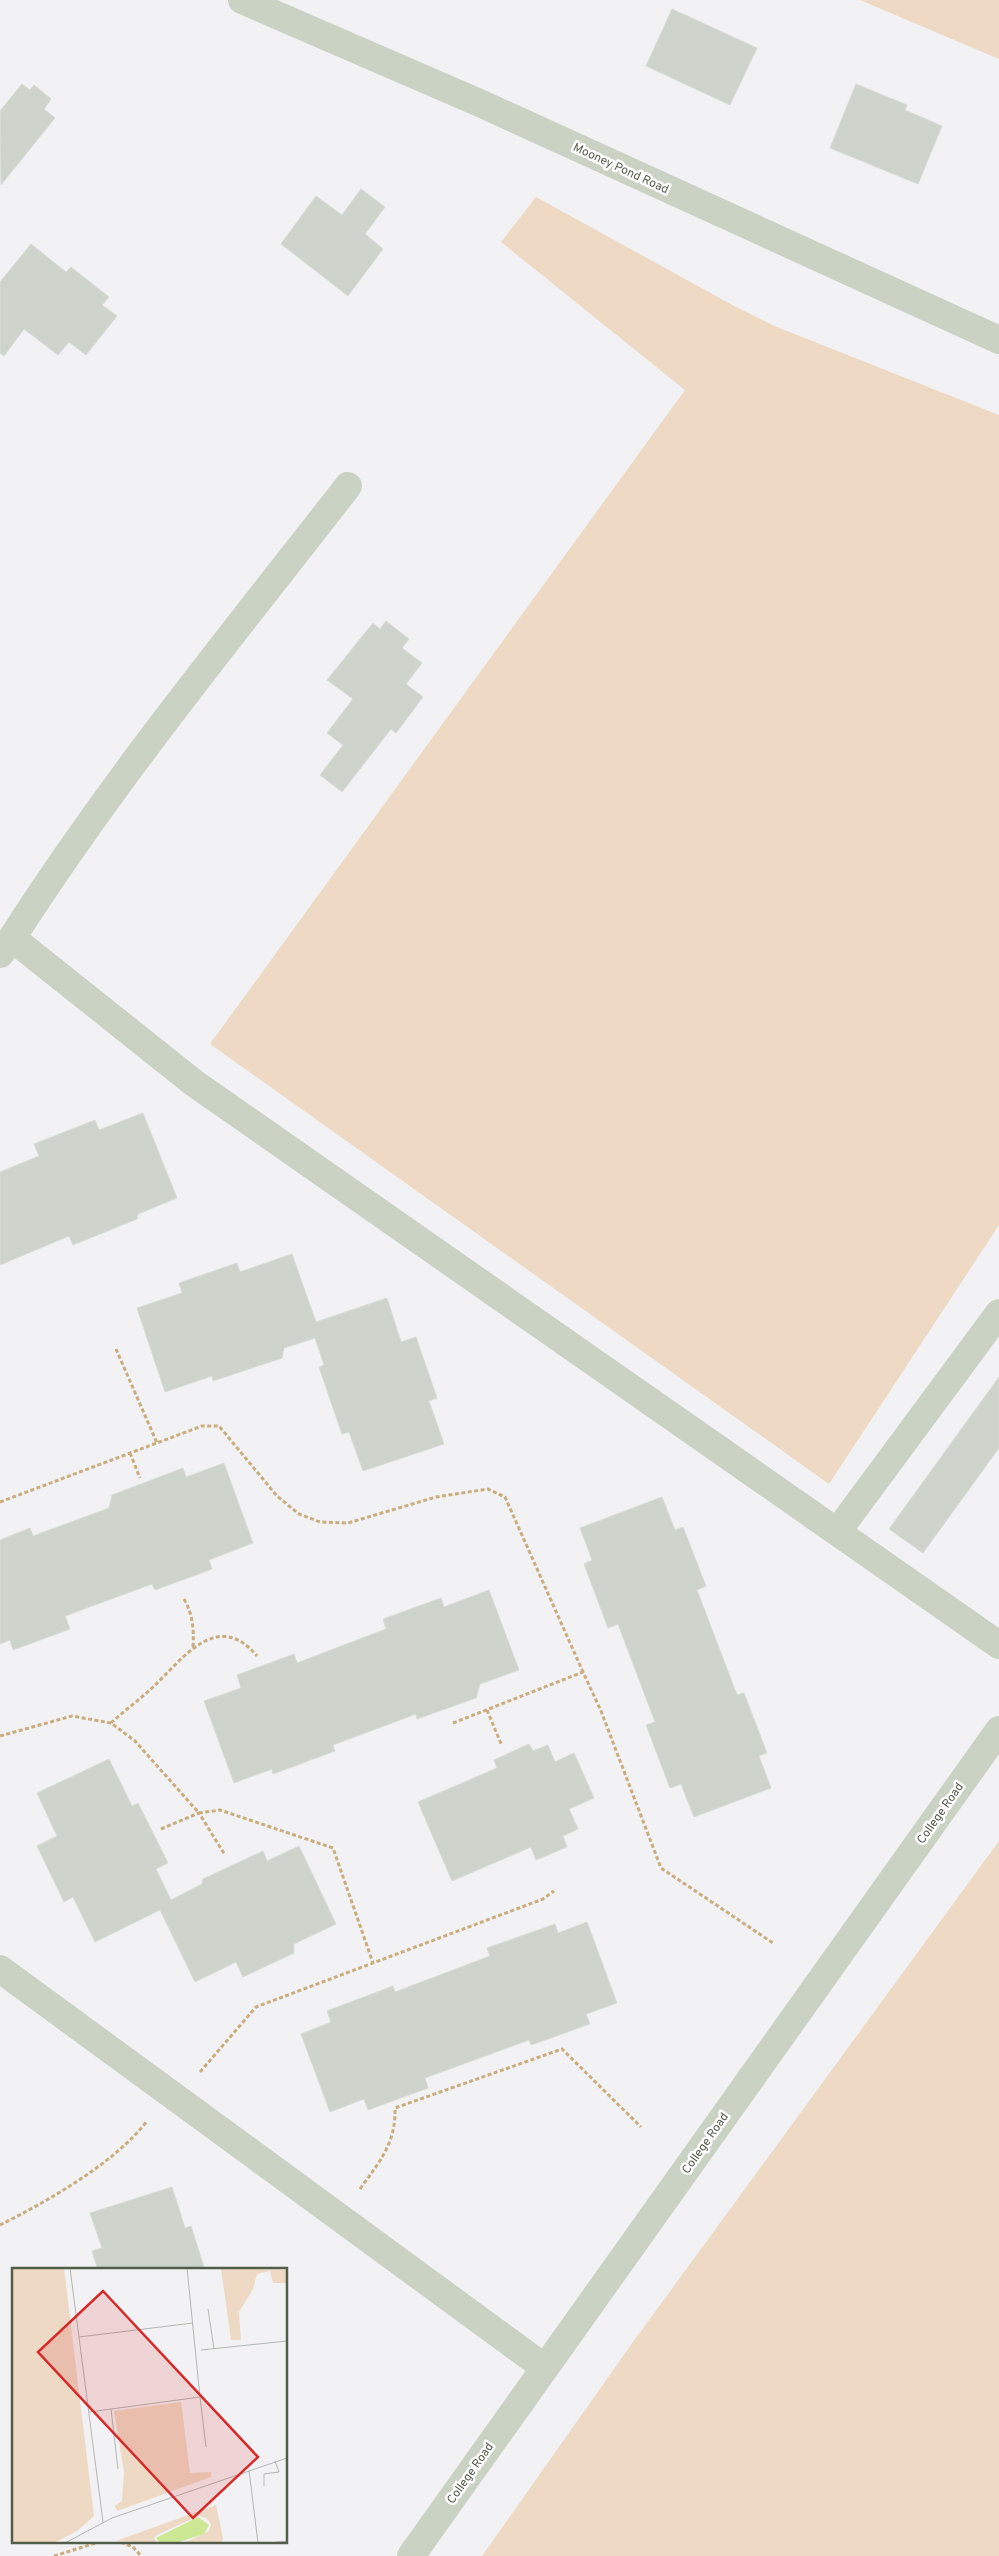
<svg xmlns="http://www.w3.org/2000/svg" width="999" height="2556" viewBox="0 0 999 2556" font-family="Overpass,sans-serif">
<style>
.green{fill:#eed9c4}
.building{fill:#ced4cc;stroke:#d7ddd6}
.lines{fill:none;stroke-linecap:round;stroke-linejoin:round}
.path{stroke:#caad7e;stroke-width:3;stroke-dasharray:4 2.5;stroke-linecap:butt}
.minor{stroke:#cad2c4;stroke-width:28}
.labels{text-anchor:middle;stroke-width:5;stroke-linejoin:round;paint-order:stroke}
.street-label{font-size:12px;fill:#535e4a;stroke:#fff}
.inset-road{fill:none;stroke:#b2b7b0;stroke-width:1}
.view{fill:#d62828;fill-opacity:0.15;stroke:#d62828;stroke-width:2.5}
.inset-edge{fill:none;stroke:#535e4a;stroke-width:2.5}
</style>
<rect width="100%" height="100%" fill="#f2f2f4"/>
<path class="green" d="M860 0H999V59Z
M536 197 736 307 777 327 999 415V1225L829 1484 210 1044 685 390 501 242Z
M999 1841V2556H482L633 2342Z"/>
<path class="building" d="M672 9 757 48 730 105 646 66Z
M22 84 30 90 34 85 51 99 44 109 55 118 1 185 0 111Z
M856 84 907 105 905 110 942 126 918 184 830 148Z
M361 189 385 207 365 234 383 249 348 296 281 244 316 196 342 215Z
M31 244 66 272 71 267 109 297 102 305 117 316 86 355 69 342 58 355 24 329 4 356 0 353V282Z
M386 621 409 639 402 648 422 663 406 684 423 697 396 733 391 729 342 792 320 775 343 745 327 733 353 699 327 680 373 623 380 629Z
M143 1113 177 1198 138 1214 137 1219 73 1245 69 1236 0 1265V1172L39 1156 34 1144 95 1120 99 1130Z
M292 1254 316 1322 387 1298 401 1342 416 1337 437 1398 429 1401 444 1444 363 1471 349 1432 342 1434 319 1367 324 1365 315 1338 284 1348 282 1358 213 1381 212 1376 165 1392 137 1308 182 1293 179 1283 237 1263 240 1272Z
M999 1377V1448L923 1553 889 1529Z
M224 1463 253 1543 209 1560 212 1569 155 1590 152 1584 65 1616 70 1629 13 1650 10 1640 0 1644V1540L30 1528 33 1536 109 1508 112 1495 183 1468 186 1477Z
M662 1497 675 1530 683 1527 706 1586 697 1590 737 1695 744 1693 767 1753 759 1756 771 1788 694 1817 681 1784 670 1788 646 1725 655 1722 618 1624 608 1628 584 1564 592 1560 580 1528Z
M489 1590 519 1670 480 1684 476 1698 417 1719 416 1714 333 1745 335 1751 273 1774 272 1769 234 1783 204 1701 241 1688 237 1675 294 1654 297 1663 386 1629 383 1619 441 1598 444 1607Z
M529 1744 533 1751 548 1745 555 1762 574 1753 594 1798 569 1809 578 1829 563 1836 567 1847 536 1860 531 1847 452 1881 418 1802 497 1768 494 1760Z
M109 1759 132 1806 138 1803 168 1863 156 1869 171 1900 202 1884 203 1879 263 1851 267 1861 299 1846 336 1924 294 1944V1953L243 1977 236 1962 195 1982 160 1910 95 1942 73 1897 64 1902 37 1846 57 1836 37 1793Z
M587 1922 617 2003 586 2014 590 2024 531 2045 529 2040 425 2078 428 2088 368 2110 364 2099 330 2112 301 2034 331 2022 327 2011 393 1986 395 1992 490 1956 487 1948 555 1924 558 1933Z
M172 2187 185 2228 191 2226 205 2270H98L92 2251 102 2248 90 2213Z"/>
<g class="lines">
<path class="path" d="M116 1349 157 1443
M130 1453 140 1478
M0 1502 202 1426H219L277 1496 299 1514 320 1522 348 1523 436 1497 488 1489 505 1497 583 1672
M184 1599C193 1615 194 1629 193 1647
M487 1710 502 1746
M111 1723C124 1711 139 1700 152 1688 182 1660 217 1608 257 1656
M453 1723 583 1672 601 1711 661 1868 773 1943
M0 1736 72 1716 111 1723 135 1741 199 1813 220 1810 333 1848 373 1963
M161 1829 199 1813 225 1855
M200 2072 256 2007 543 1899 554 1891
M360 2189C380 2161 396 2143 395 2108L562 2049 641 2127
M0 2225C48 2201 115 2163 147 2121
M121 2542 133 2547 141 2556
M54 2556 99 2542"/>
<path class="minor" d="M242 0 482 104 999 340
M12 938C113 780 233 634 348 486
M0 954 12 938 194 1083 999 1645
M837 1532 999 1313
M0 1969 545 2368
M411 2556 999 1730"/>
</g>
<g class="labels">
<g class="street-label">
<text transform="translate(621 168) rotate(25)" y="4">Mooney Pond Road</text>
<text transform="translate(940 1813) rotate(-55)" y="4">College Road</text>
<text transform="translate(705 2143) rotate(-55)" y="4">College Road</text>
<text transform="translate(470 2473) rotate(-55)" y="4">College Road</text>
</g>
</g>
<g transform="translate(12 2268)">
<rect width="275" height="275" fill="#f2f2f4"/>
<path d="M0 0H52L82 248 65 263 42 275H0ZM209 0 275 2V15H261L258 3 245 6 241 21 227 44 229 72H219ZM169 134 178 205 199 204V209L105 243 103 238 110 233 112 204 102 143ZM204 237 211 270 209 275H172L197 263 199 256 194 250 186 248 145 267 142 270 145 275 104 273Z" fill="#eed9c4"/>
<path d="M186 249 197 257 192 266 164 275H148L144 270Z" fill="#cde894"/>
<path class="inset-road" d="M58 0 91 254M196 41 202 81M67 69 181 55M189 82 275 73M188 129 194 179M99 141 106 201M77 144 188 129 175 0M237 202 246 275M252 218V206L267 204 263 193M53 275 100 250 275 190M256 275 275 273"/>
<path class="view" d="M91 23 246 189 181 250 26 84Z"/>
<rect width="275" height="275" class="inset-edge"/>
</g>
</svg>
